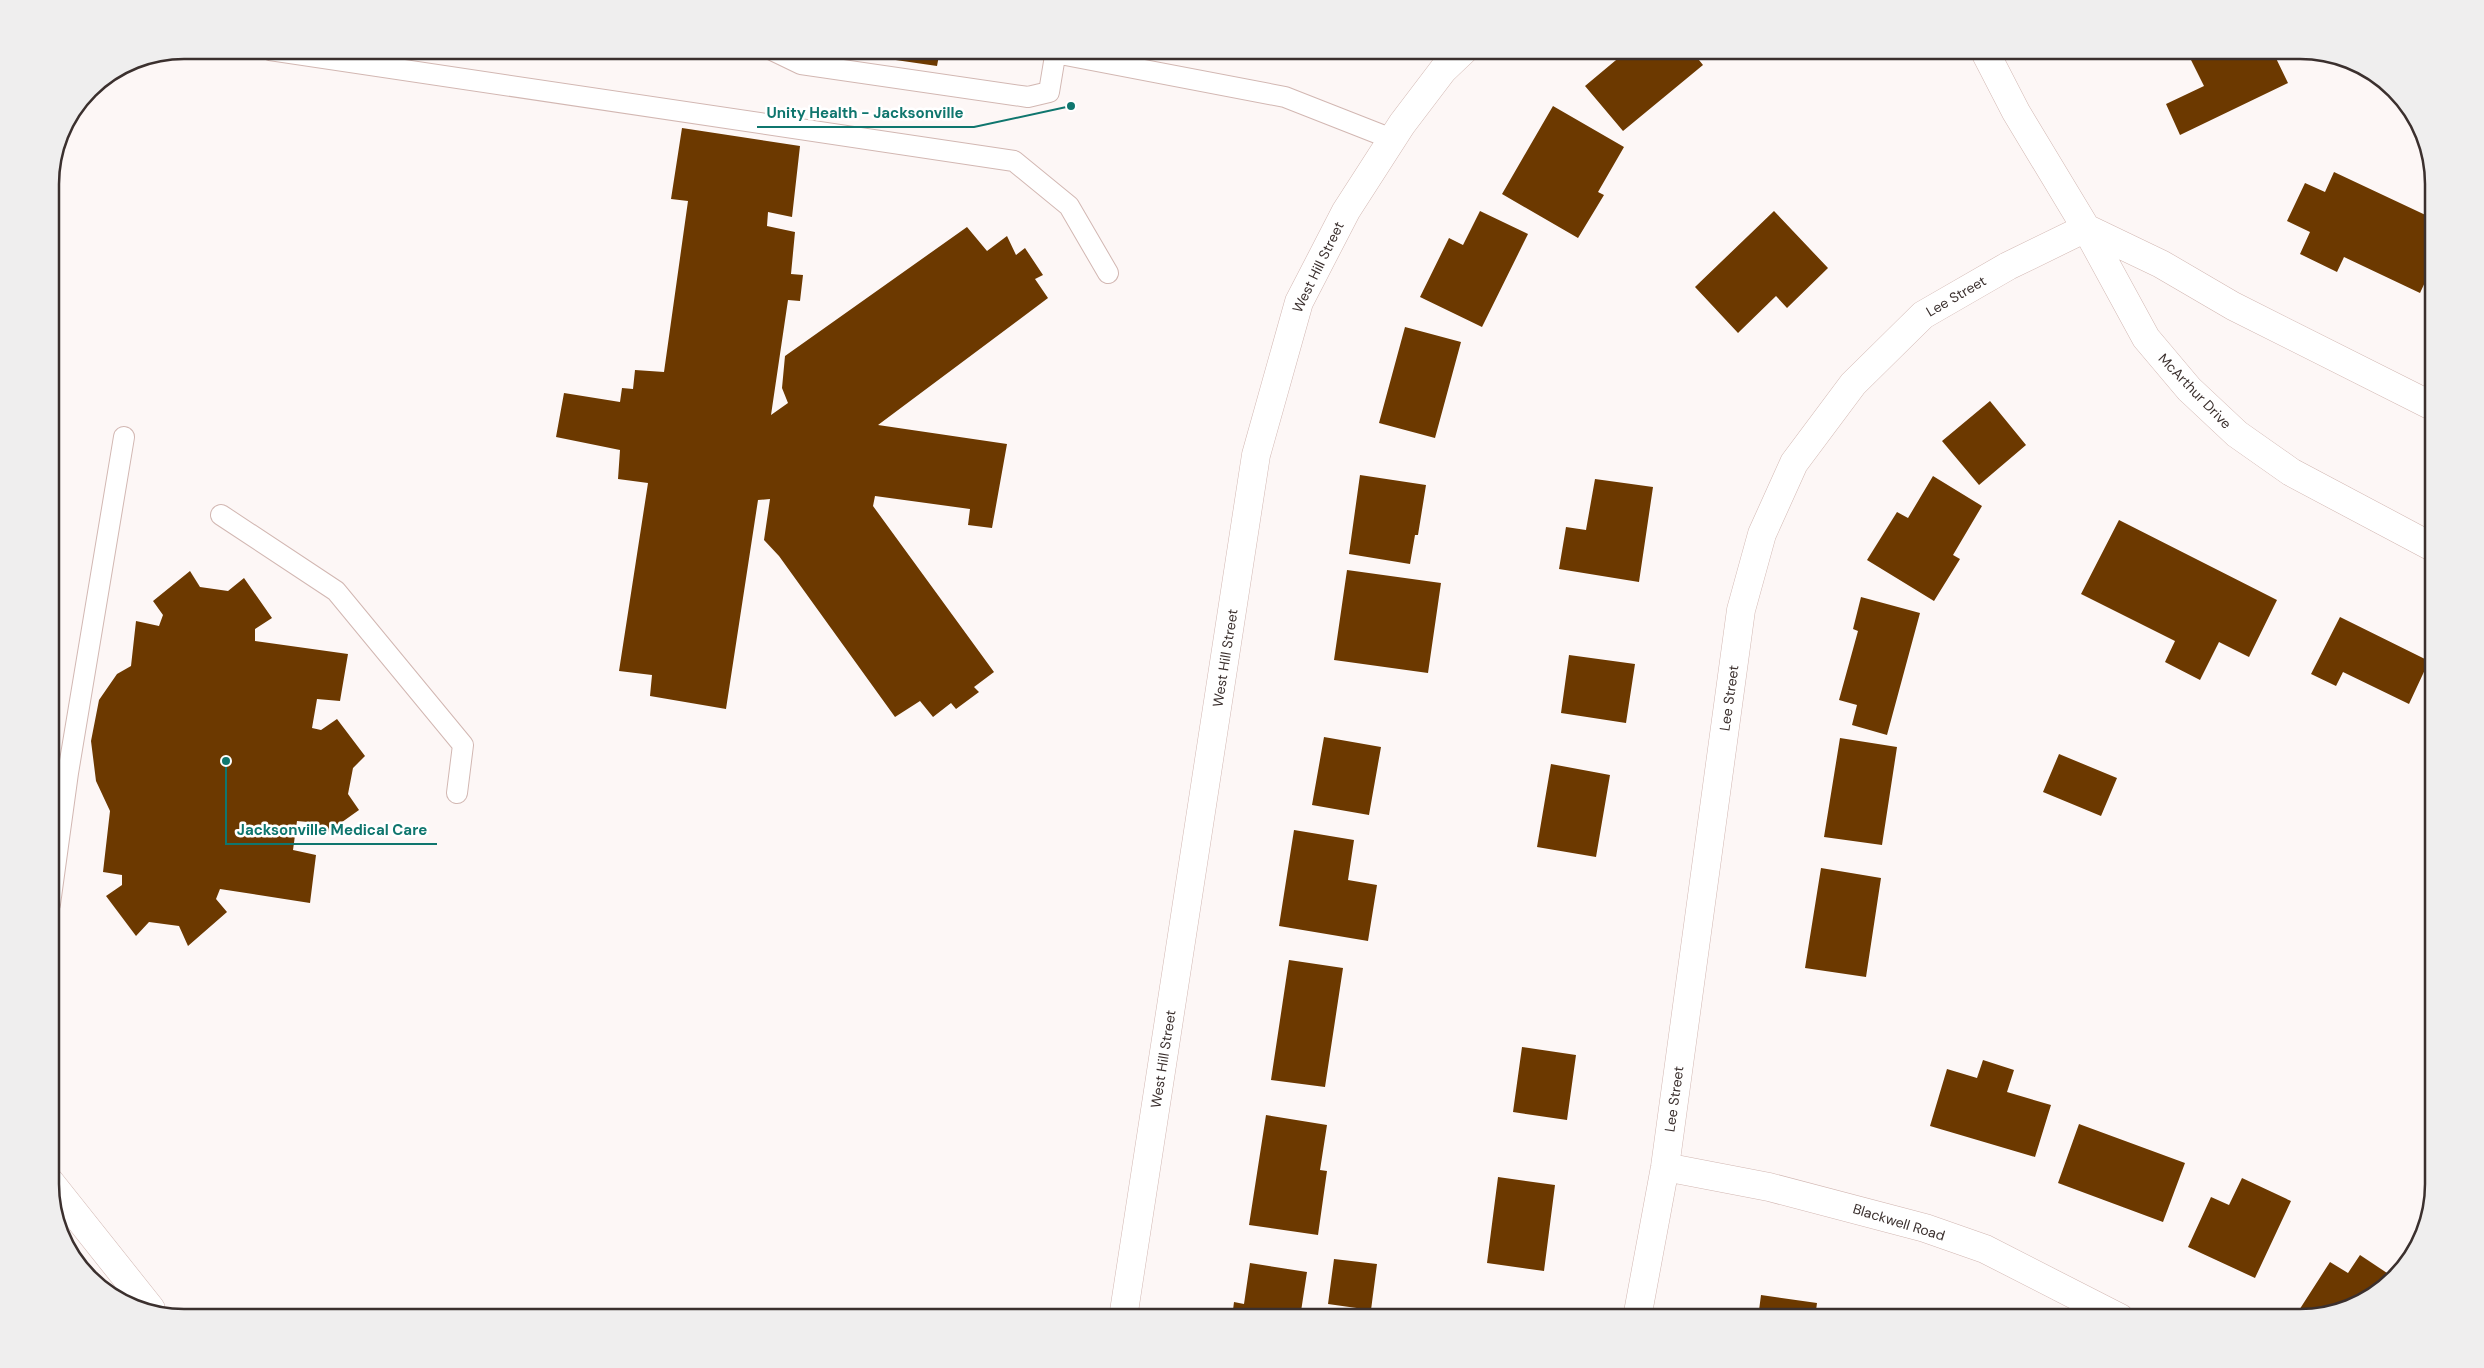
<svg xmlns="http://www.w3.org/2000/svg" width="2484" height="1368" viewBox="0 0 2484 1368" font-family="'DM Sans',sans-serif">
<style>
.building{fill:#6c3900}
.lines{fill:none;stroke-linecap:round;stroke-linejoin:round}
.service-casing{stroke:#d2b7b2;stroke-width:22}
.minor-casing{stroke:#d2b7b2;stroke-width:29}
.secondary-casing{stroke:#d2b7b2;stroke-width:29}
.service{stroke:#fff;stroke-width:20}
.minor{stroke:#fff;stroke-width:28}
.secondary{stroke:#fff;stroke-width:28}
.labels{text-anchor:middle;stroke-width:5;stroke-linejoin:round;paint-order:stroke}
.street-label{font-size:14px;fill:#3b302e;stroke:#fff}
.rim{fill:none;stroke:#3b302e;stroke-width:2.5}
.leader{fill:none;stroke:#0f766e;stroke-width:2}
.callout-dot{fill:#0f766e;stroke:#fff;stroke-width:2}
.callout-label{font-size:15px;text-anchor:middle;font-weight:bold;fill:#0f766e;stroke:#fff;stroke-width:5;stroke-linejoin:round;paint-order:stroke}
</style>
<rect width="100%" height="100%" fill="#fdf7f6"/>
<path class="building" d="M869 50H940L937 66 868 56Z
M1628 50H1691L1703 65 1623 131 1585 86Z
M2175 50H2272L2288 83 2180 135 2166 104 2204 86 2188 54 2179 59Z
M1553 106 1624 147 1598 192 1604 195 1578 238 1502 194Z
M682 128 800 146 792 217 768 212 767 226 795 232 791 274 803 275 800 301 788 300 771 415 788 403 782 388 785 356 967 227 987 251 1007 236 1016 255 1025 248 1043 275 1035 279 1048 298 878 425 1007 444 992 528 968 525 970 509 875 496 873 506 994 672 974 687 979 692 956 709 951 703 933 717 920 701 895 717 779 556 764 540 770 499 758 500 726 709 650 696 652 675 619 671 648 483 618 479 620 450 556 437 564 393 620 402 622 388 633 389 635 370 664 372 688 201 671 199Z
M2334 172 2434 219V263L2420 293 2344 257 2337 272 2300 254 2310 232 2287 221 2305 183 2325 192Z
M1480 211 1528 234 1482 327 1420 297 1449 238 1463 245Z
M1774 211 1828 268 1787 308 1776 296 1738 333 1695 287Z
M1405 327 1461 342 1435 438 1379 423Z
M1990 401 2026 445 1979 485 1942 441Z
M1360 475 1426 485 1418 535H1415L1410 564 1349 554Z
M1933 476 1982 506 1953 555 1960 559 1934 601 1867 560 1897 512 1908 518Z
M1595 479 1653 487 1639 582 1559 569 1566 527 1586 530Z
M2119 520 2277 600 2249 657 2219 642 2200 680 2165 662 2175 641 2081 594Z
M1347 570 1441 583 1428 673 1334 660Z
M190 571 200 587 228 591 244 578 272 618 255 629V641L348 654 340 701 317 699 312 728 321 730 337 719 365 756 353 768 348 794 359 810 321 837 308 822 297 821 293 850 316 855 310 903 220 889 216 899 227 912 188 946 179 926 149 922 136 936 106 896 122 885V875L103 872 110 811 96 781 91 741 99 700 117 674 131 666 136 621 159 626 163 615 153 601Z
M1861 597 1920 613 1887 735 1852 725 1857 705 1839 700 1858 631 1853 629Z
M2340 617 2429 661 2409 704 2343 672 2336 686 2311 674Z
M1569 655 1635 664 1626 723 1561 713Z
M1324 737 1381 747 1369 815 1312 805Z
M1840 738 1897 747 1882 845 1824 837Z
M2059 754 2117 778 2101 816 2043 792Z
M1551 764 1610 775 1596 857 1537 847Z
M1294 830 1354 840 1348 880 1377 885 1368 941 1279 926Z
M1821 868 1881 878 1866 977 1805 968Z
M1289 960 1343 968 1325 1087 1271 1080Z
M1522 1047 1576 1055 1567 1120 1513 1112Z
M1983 1060 2014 1070 2007 1092 2051 1105 2035 1157 1930 1126 1947 1069 1977 1078Z
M1266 1115 1327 1125 1320 1170 1327 1171 1318 1235 1249 1225Z
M2079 1124 2185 1163 2163 1222 2058 1183Z
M1498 1177 1555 1185 1544 1271 1487 1263Z
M2242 1178 2291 1201 2255 1278 2188 1247 2211 1197 2229 1205Z
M2360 1255 2390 1275 2367 1300 2294 1318 2330 1262 2348 1273Z
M1334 1259 1377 1264 1371 1310 1328 1304Z
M1250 1263 1307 1272 1300 1318H1232L1234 1302 1244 1304Z
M1761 1295 1817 1303 1815 1318H1758Z"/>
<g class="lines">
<g class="service-casing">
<path id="service" d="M270 50 1014 161 1069 206 1108 273
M772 50 801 64 1028 97 1049 92 1056 50
M1055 53 1285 97 1392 139
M221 515 336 591 463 745 457 793
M50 904 68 773 124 437"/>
</g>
<g class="minor-casing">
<path id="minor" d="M1984 50 2016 112 2086 228 2146 338 2189 389 2237 434 2291 472 2434 548
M2086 228 2161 264 2233 306 2434 407
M1665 1167 1769 1187 1925 1228 1985 1249 2120 1318
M1123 1318 1256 455 1299 302 1346 211 1402 124 1443 70 1464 50
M1637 1318 1665 1167 1741 610 1762 534 1794 463 1853 384 1923 315 2008 266 2086 228"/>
</g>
<g class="secondary-casing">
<path id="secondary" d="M50 1182 151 1309"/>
</g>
<use href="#service" class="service"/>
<use href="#minor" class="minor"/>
<use href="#secondary" class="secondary"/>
</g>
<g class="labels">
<g class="street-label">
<text transform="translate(1318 267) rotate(-64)" y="5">West Hill Street</text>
<text transform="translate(1956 296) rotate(-30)" y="5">Lee Street</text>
<text transform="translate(2195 391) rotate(46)" y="5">McArthur Drive</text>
<text transform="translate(1225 658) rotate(-81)" y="5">West Hill Street</text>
<text transform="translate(1729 698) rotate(-82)" y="5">Lee Street</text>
<text transform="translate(1163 1059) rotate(-81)" y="5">West Hill Street</text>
<text transform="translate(1674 1099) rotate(-82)" y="5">Lee Street</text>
<text transform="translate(1899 1222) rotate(17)" y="5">Blackwell Road</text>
</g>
</g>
<path d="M0 0H2484V1368H0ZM184 59H2300A125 125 0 0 1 2425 184V1184A125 125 0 0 1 2300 1309H184A125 125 0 0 1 59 1184V184A125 125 0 0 1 184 59Z" fill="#efeeee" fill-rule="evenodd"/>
<path class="rim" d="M184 59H2300A125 125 0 0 1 2425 184V1184A125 125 0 0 1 2300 1309H184A125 125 0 0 1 59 1184V184A125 125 0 0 1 184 59Z"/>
<path class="leader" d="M1071 106L974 127H757M226 761L226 844H437"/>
<g class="callout-dot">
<circle cx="1071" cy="106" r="5"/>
<circle cx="226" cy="761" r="5"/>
</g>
<g class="callout-label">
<text x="865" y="118">Unity Health - Jacksonville</text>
<text x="332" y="835">Jacksonville Medical Care</text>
</g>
</svg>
